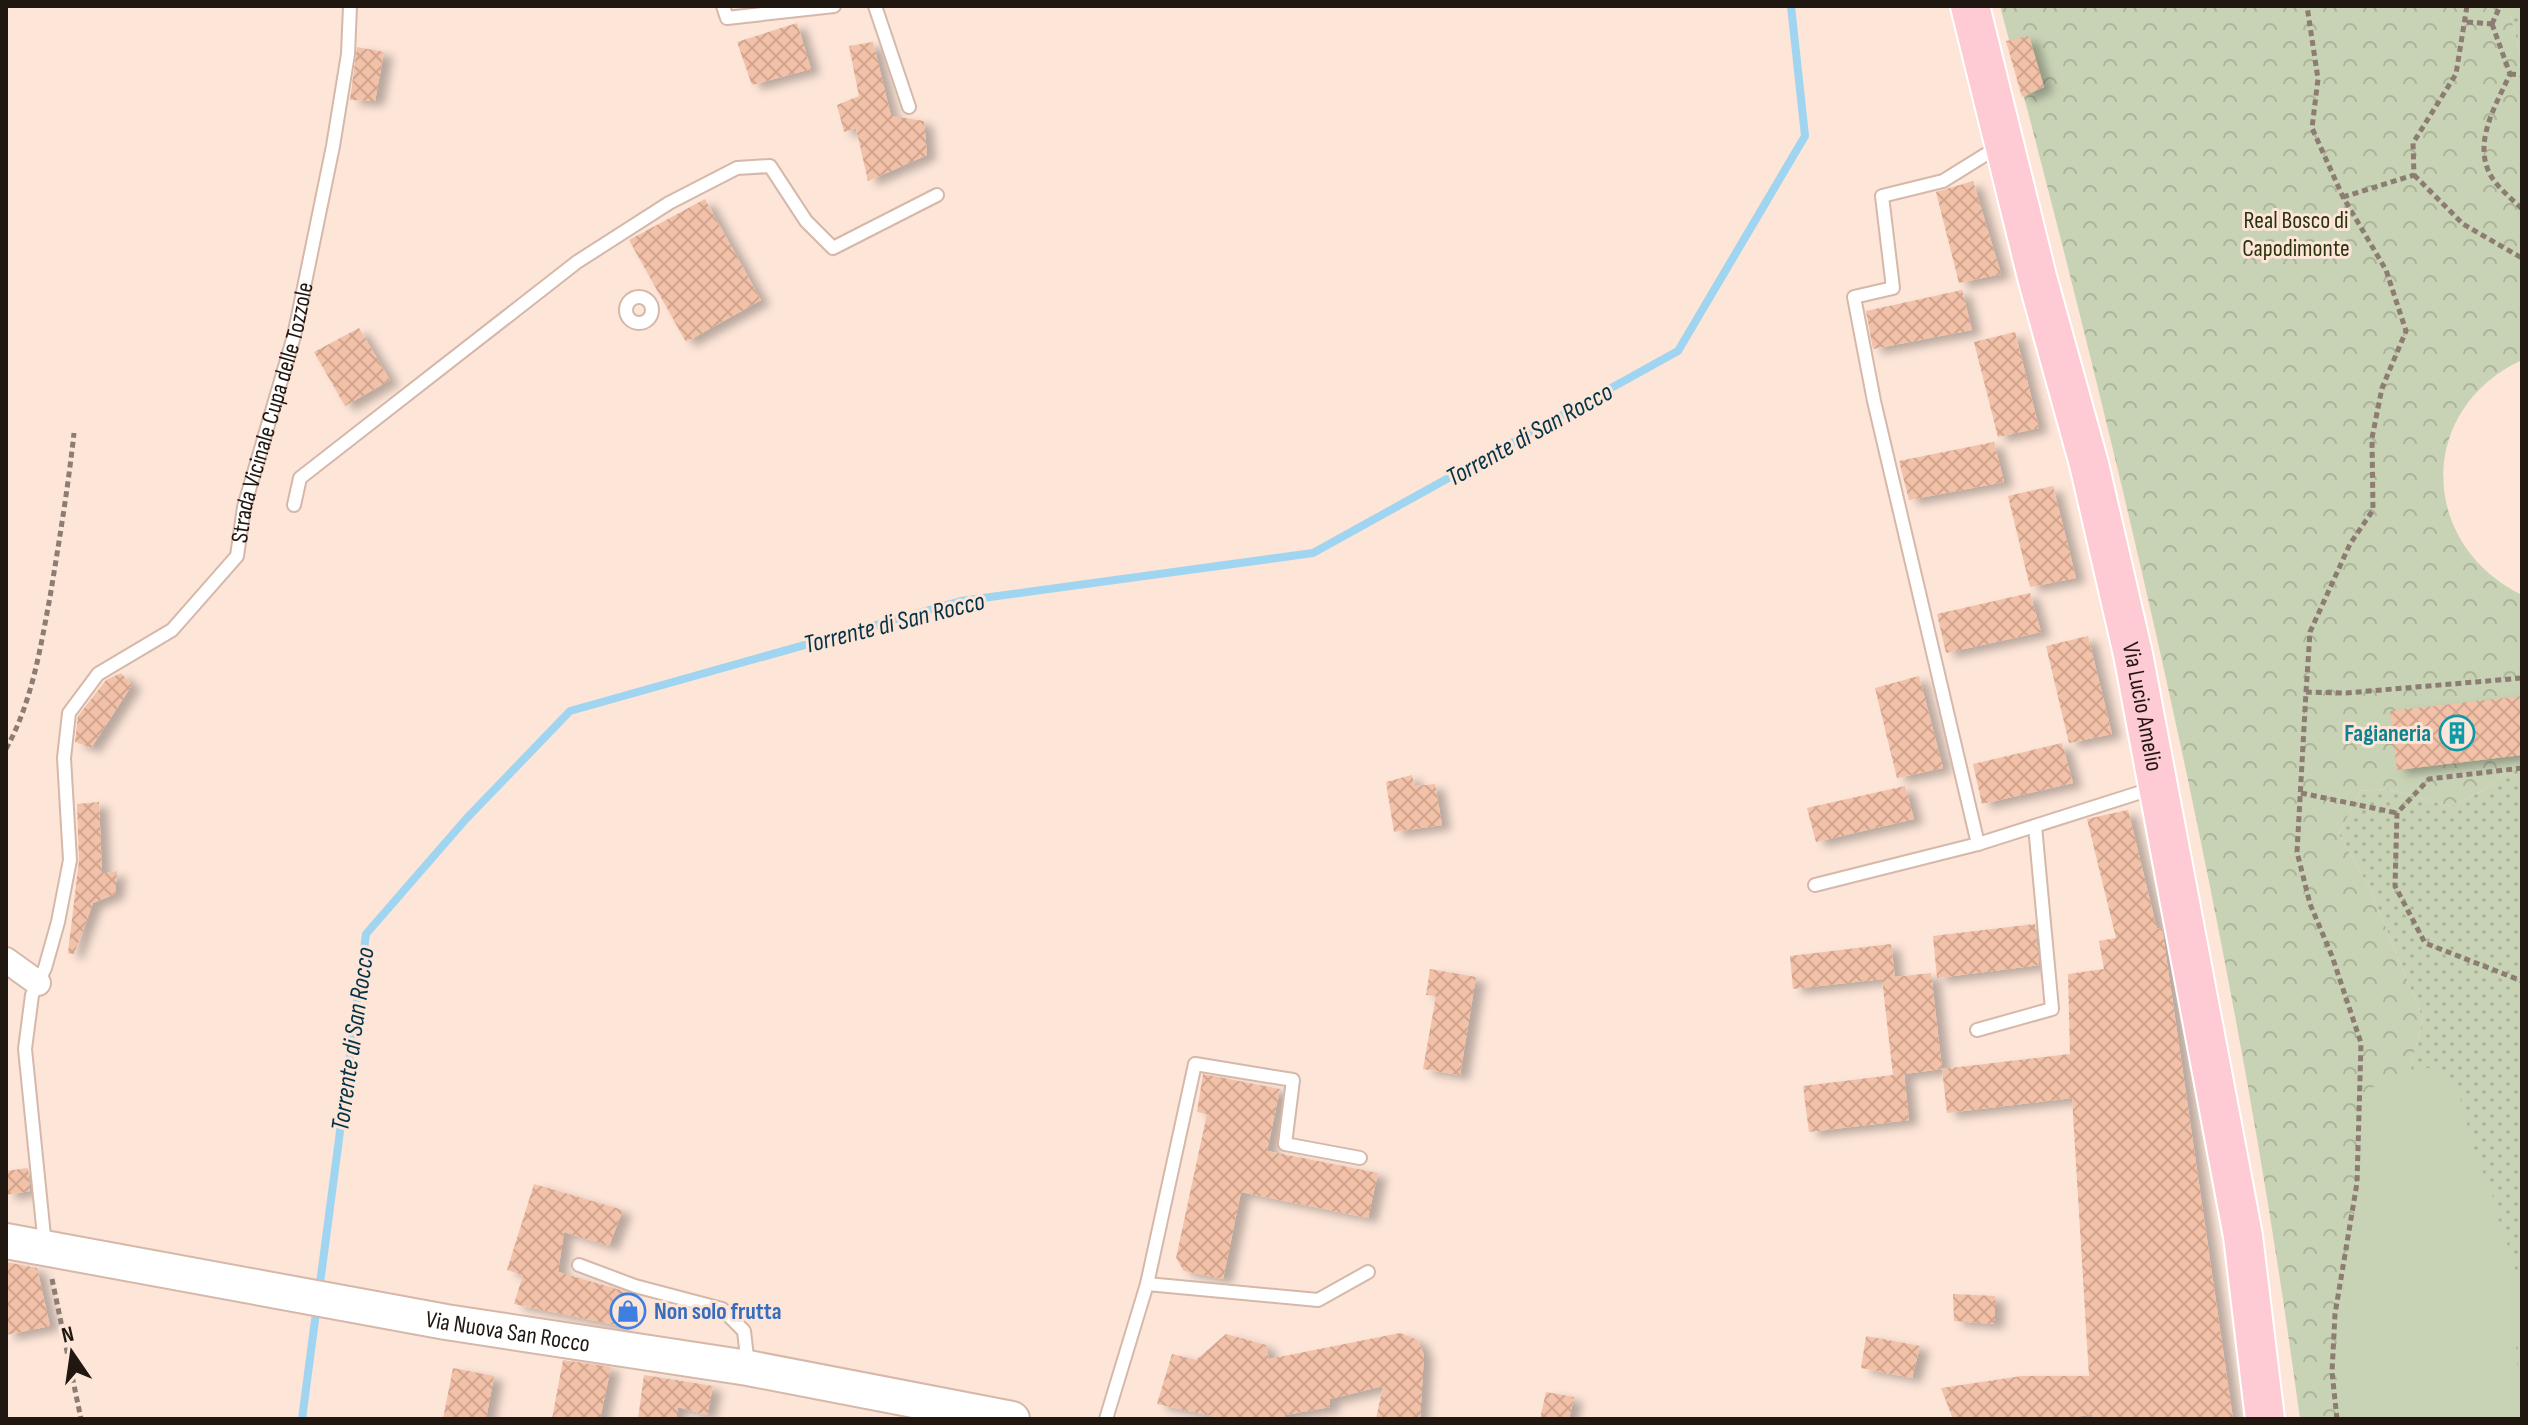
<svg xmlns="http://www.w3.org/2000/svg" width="2528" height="1425" viewBox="0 0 2528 1425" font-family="'Sofia Sans Condensed',sans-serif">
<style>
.grass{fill:url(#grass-dots)}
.forest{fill:url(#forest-crowns)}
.green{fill:#c8d2b4}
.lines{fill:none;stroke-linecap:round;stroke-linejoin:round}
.stream{stroke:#9fd5f1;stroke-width:8}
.building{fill:url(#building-cross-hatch);filter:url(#shadow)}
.service-casing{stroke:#d5b8a9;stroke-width:16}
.minor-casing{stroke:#d5b8a9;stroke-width:28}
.secondary-casing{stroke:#d5b8a9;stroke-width:38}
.primary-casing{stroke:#fff;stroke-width:42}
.path{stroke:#8c7c72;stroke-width:5;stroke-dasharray:6 4;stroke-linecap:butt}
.service{stroke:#fff;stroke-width:12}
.minor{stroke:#fff;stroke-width:24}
.secondary{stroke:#fff;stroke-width:34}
.primary{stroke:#fecad3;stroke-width:38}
.labels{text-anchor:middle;stroke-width:6;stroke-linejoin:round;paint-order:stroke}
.park-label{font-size:24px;fill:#29330e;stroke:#fde5d8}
.street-label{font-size:24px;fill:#211711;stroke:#fde5d8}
.culture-label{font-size:24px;font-weight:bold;fill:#0d838f;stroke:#fde5d8;text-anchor:end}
.shop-label{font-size:24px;font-weight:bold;fill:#366cbe;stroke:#fde5d8;text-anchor:start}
.water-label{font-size:26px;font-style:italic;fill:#033346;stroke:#fde5d8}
</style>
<defs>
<pattern id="grass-dots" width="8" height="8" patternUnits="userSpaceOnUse" patternTransform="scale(2)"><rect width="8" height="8" fill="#c8d2b4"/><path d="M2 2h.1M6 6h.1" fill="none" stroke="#acb49a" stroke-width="1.8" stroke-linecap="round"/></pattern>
<pattern id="forest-crowns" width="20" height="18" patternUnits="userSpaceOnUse" patternTransform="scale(2)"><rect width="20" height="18" fill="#c8d2b4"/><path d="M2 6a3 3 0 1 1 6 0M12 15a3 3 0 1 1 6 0" fill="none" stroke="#acb49a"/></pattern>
<pattern id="building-cross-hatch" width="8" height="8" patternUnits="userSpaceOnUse" patternTransform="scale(2)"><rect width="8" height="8" fill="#f3c1a7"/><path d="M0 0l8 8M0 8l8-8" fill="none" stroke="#d0a58f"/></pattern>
<filter id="shadow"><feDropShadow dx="9" dy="5" stdDeviation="4" flood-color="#0004"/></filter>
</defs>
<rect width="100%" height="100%" fill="#fde5d8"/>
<path class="grass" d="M2508 6H2522V62Z
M2522 758V1419H2493L2415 1129 2411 1065 2423 1019 2371 891 2339 834 2360 791 2388 789 2450 806 2486 789Z"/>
<path class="forest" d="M2000 6H2508L2522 62V360C2416 409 2418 544 2522 595V758L2486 789 2450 806 2388 789 2360 791 2339 834 2371 891 2423 1019 2411 1065 2415 1129 2493 1419H2300C2236 941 2124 472 2000 6Z"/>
<path class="green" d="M2419 1067 2435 1069 2448 1076 2458 1089 2476 1158 2491 1188 2500 1228 2512 1255 2519 1288 2520 1322 2516 1344 2520 1419H2342L2343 1292 2359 1183 2364 1104 2371 1088Z"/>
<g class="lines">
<path class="stream" d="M319 1291 366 934 466 819 570 711 961 601 1313 553 1678 351 1805 136 1791 6
M302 1419 317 1305"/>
</g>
<path class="building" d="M797 23 811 69 752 85 737 42Z
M2029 36 2044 87 2022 97 2006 41Z
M873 42 891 116 924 121 927 155 868 181 856 128 844 132 837 105 859 96 849 46Z
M357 47 384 52 375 101 350 100Z
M1973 181 2001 274 1959 283 1936 192Z
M705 199 761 300 686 342 629 240Z
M1962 290 1972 330 1873 349 1866 311Z
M359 328 390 380 345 406 314 352Z
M2015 332 2039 428 1998 437 1974 342Z
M1994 442 2004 482 1909 500 1899 461Z
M2053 486 2076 578 2030 587 2008 496Z
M2030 593 2041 632 1946 653 1937 614Z
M2088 636 2112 734 2069 743 2046 646Z
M121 673 132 685 91 748 75 742 78 716 106 680Z
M1919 676 1943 768 1897 778 1875 688Z
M2522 696V755L2397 770 2390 711Z
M2062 743 2073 783 1982 804 1973 764Z
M1412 775 1415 786 1435 784 1442 825 1394 832 1386 782Z
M1905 786 1914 819 1816 842 1807 808Z
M99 802 102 874 117 871 115 894 93 903 74 954 68 953 79 860 77 804Z
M2128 810 2157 929 2162 928 2233 1419H2092V1414L2065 1419H1953L1941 1388 2022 1376H2089L2072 1098 1947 1113 1942 1069 2070 1054 2068 974 2104 969 2099 941 2116 938 2087 819Z
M2035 924 2039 965 1937 978 1933 936Z
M1891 944 1895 977 1931 973 1942 1069 1904 1074 1909 1120 1809 1132 1803 1086 1893 1075 1882 979 1793 989 1790 956Z
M1430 969 1476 977 1460 1075 1423 1069 1436 996 1426 995Z
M1203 1074 1280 1089 1267 1151 1378 1173 1368 1218 1241 1192 1223 1279 1184 1271 1176 1258 1207 1114 1197 1112Z
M28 1168 30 1191 6 1195V1171Z
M534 1184 623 1210 609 1246 564 1232 558 1272 627 1292 620 1326 514 1304 523 1275 507 1270Z
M6 1262 37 1268 50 1326 6 1335Z
M1953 1294 1995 1296V1324L1954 1321Z
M1400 1333 1418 1340 1424 1355 1420 1419H1376L1383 1386 1330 1399V1407L1285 1415V1419H1225L1157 1404 1172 1354 1196 1360 1226 1334 1266 1345 1269 1359Z
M1866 1336 1920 1346 1912 1378 1861 1368Z
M563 1360 611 1367 600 1419H552Z
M453 1368 494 1376 486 1419H443Z
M644 1375 713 1386 707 1415 678 1407 676 1419H638Z
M1546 1392 1574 1397 1569 1419H1540Z"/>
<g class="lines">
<g class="service-casing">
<g id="service">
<path d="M723 6 727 18 834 6"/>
<path d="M875 6 909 107"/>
<circle cx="639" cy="310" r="13"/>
<path d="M294 505 300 478 577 262 669 203 737 168 770 166 806 221 833 248 937 195"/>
<path d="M1978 844 1874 401 1854 297 1893 288 1882 196 1943 181 2001 145"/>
<path d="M1815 885 1978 844 2154 788"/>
<path d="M1977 1030 2052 1009 2035 826"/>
<path id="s1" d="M45 1246 25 1049 32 995 45 968 58 922 70 860 64 758 69 713 98 674 172 630 237 556 244 507 294 336 333 146 348 54 350 6"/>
<path d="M579 1265 635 1286 722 1309 744 1331 748 1366"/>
<path d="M1147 1284 1195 1064 1293 1080 1285 1144 1360 1158"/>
<path d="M1106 1419 1147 1284 1318 1300 1368 1272"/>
</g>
</g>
<g class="minor-casing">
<path id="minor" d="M6 960 38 983"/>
</g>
<g class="secondary-casing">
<g id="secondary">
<path id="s2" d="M6 1241 446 1322 748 1368 1012 1419"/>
</g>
</g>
<g class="primary-casing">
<g id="primary">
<path id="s3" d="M1970 6 2037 277 2089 464 2133 654 2243 1236 2265 1419"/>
</g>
</g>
<path class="path" d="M2467 22 2492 24
M2492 24 2510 74C2496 105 2472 143 2491 176 2498 188 2512 199 2522 209
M2492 24 2500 6
M2510 74 2522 75
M2414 175 2463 224 2522 258
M2343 197 2414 175 2413 143 2456 74 2467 6
M2306 692 2310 632 2350 544 2373 510 2372 438 2382 388 2406 331 2386 270 2343 197 2312 128 2318 79 2307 6
M6 749C32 702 40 650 50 597 59 542 68 488 74 433
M2522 768 2429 779 2397 813 2395 886 2425 943 2522 981
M2301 793 2397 813
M52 1279 81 1419
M2337 1419 2332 1372 2335 1314 2357 1183 2361 1043 2332 956 2310 904 2297 852 2306 692 2346 693 2522 678"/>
<use href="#service" class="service"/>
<use href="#minor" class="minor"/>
<use href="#secondary" class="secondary"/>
<use href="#primary" class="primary"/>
</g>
<defs>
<g id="building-ring" transform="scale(1.8)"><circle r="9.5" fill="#fde5d8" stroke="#0f9aa8" stroke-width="1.5"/><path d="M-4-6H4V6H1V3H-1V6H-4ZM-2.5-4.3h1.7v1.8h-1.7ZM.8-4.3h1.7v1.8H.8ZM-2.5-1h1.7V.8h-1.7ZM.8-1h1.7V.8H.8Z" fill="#0f9aa8"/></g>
<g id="shop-ring" transform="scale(1.8)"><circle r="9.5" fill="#fde5d8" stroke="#3f7fe0" stroke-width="1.5"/><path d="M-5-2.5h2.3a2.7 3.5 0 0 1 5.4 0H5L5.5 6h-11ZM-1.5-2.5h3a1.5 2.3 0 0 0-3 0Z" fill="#3f7fe0"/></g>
</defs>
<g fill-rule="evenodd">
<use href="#building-ring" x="2457" y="733"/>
<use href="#shop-ring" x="628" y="1311"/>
</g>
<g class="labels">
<g class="park-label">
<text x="2296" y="228">Real Bosco di<tspan x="2296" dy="28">Capodimonte</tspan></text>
</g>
<g class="street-label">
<text dy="8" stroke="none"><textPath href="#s1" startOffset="922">Strada Vicinale Cupa delle Tozzole</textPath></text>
<text dy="8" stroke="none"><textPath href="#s3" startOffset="722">Via Lucio Amelio</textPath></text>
<text dy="8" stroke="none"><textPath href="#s2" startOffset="510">Via Nuova San Rocco</textPath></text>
</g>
<g class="culture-label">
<text x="2431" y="741">Fagianeria</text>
</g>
<g class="shop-label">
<text x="654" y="1319">Non solo frutta</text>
</g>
<g class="water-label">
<text transform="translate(1529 434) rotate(-29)" y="9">Torrente di San Rocco</text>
<text transform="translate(894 622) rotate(-14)" y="9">Torrente di San Rocco</text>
<text transform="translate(352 1039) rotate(-82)" y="9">Torrente di San Rocco</text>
</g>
</g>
<rect width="2528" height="1425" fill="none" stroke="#211711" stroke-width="16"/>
<g transform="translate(72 1353) rotate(347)" stroke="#fde5d8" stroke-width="6" paint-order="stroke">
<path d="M0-6L14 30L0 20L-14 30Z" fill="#211711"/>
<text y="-12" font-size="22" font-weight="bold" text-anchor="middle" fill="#211711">N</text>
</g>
</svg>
